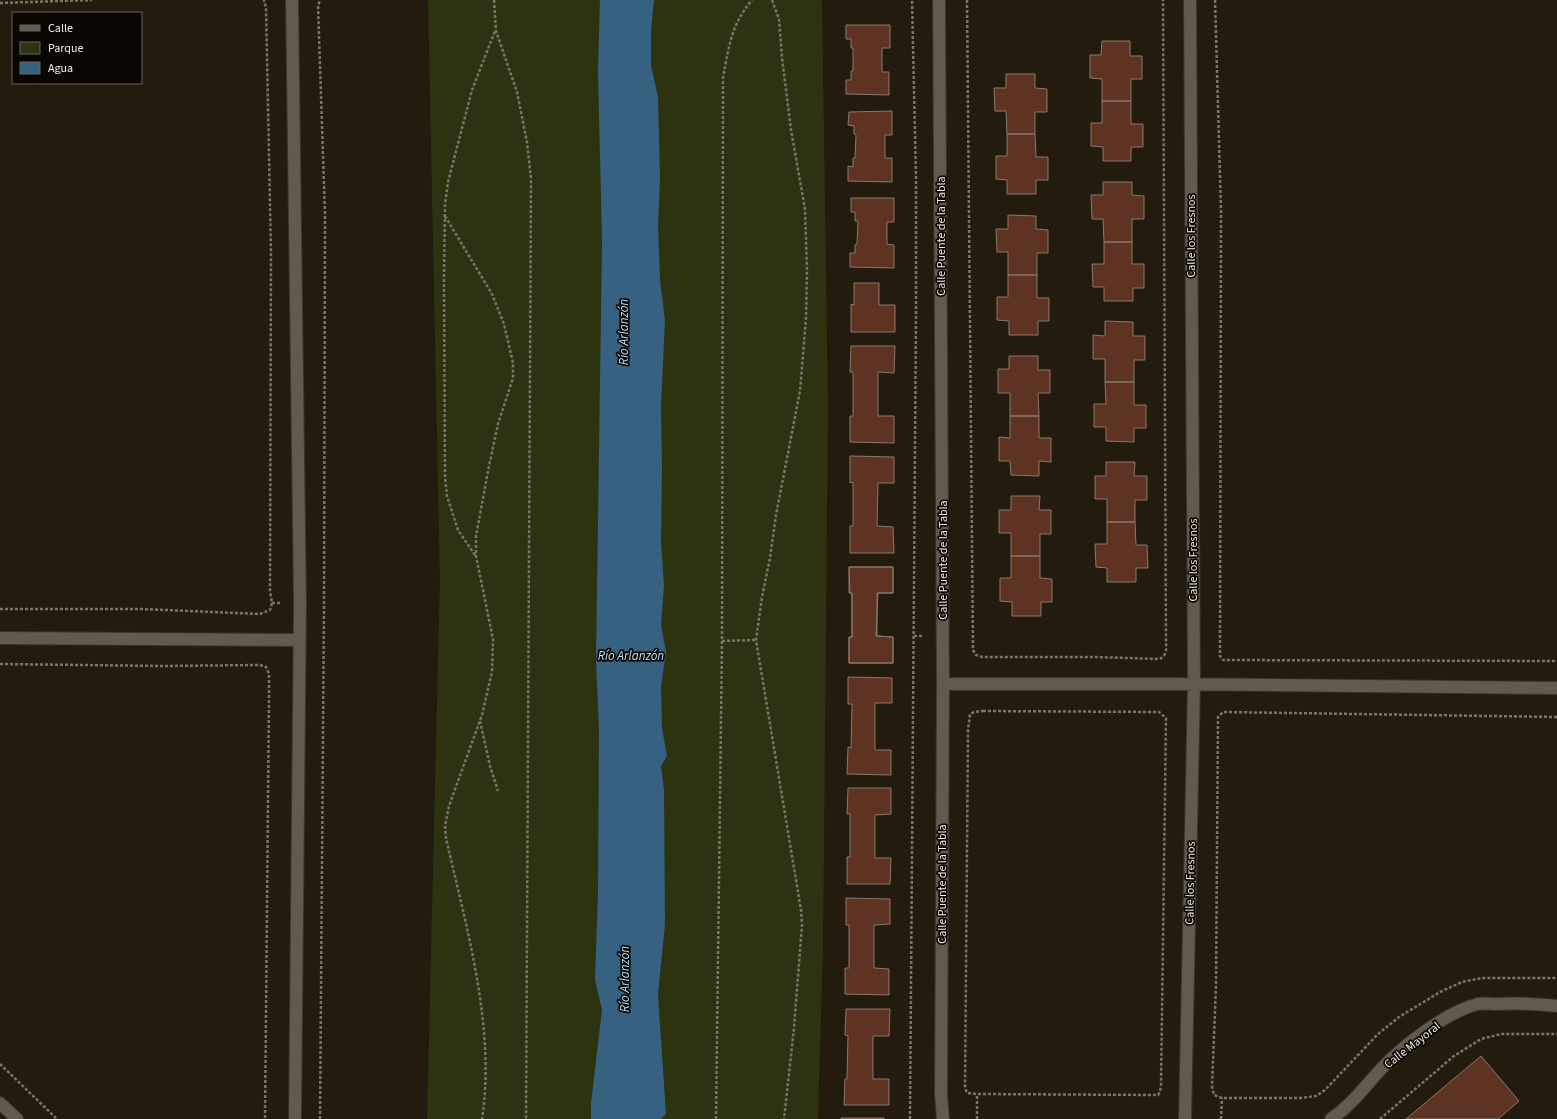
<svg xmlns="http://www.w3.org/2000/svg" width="1557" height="1119" viewBox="0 0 1557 1119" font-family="'Source Sans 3',sans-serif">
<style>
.green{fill:#2d3311}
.water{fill:#366180}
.building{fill:#5f3322;stroke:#8a7871}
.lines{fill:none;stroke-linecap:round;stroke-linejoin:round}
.street-casing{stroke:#3b342d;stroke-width:14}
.path{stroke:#7c746a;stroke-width:2.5;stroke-dasharray:3 2;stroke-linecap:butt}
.street{stroke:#63594c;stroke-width:12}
.labels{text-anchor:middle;stroke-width:3.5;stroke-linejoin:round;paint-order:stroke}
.street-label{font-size:12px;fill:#f1ebe3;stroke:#0a0703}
.water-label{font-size:13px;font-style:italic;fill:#b8dffe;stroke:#0a0703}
</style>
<rect width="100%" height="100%" fill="#241b0f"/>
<path class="green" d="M428 0H822L828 410 823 947 818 1119H427L440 579Z"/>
<path class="water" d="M600 0H654L651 30V65L658 97 660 179 658 225 660 280 665 320 661 407 662 469 661 543 664 585 661 625 666 652 661 686 662 728 667 756 661 766 664 790 665 924 658 995 666 1114 661 1119H591V1103L602 1010 595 980 598 892 599 729 596 661 602 241 598 71Z"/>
<path class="building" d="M846 25H890V48H882V72H889V95L846 94V80H851V71H853V48H851V39H846Z
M1102 41H1130V56H1142V79H1131V101H1102V79L1090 78V55H1101Z
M1006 74H1035V88L1047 89V112H1035V134H1007L1006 111H995L994 88H1006Z
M1102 101H1131V124H1143V147H1131V161H1103V147L1091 146V123H1102Z
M892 111V135H885V158H892V182L848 181V166L853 167V158H855L856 135 854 134V126L848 125 849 112Z
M1007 134H1035L1036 157H1048V180H1036V194H1007V180L996 179V156H1007Z
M1103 182H1132V195L1144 196V219H1132V242H1104L1103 219H1092L1091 195H1103Z
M851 198H894V222H887V244L894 245V268L850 267V253H855V245L857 244 858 221H855V212H851Z
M1008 215 1036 216V229L1048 230V253H1037V275H1008V252H997L996 229H1008Z
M1104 242H1132V264H1144V288H1133V301H1104V287H1093L1092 264H1104Z
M1008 275H1037V298H1049V321H1038V335H1009V321L997 320V297H1008Z
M854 283H879V305H895V332H851V304L854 305Z
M1105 321 1133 322V336H1145V360H1134V382H1105V359H1093V335L1105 336Z
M851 346H895L894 373 878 372V416H894V443L850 442V416H853V372H850Z
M1009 356H1038V370H1050V393H1038L1039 416H1010V393H998V369H1009Z
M1105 382H1134V405H1146V428H1134V442L1106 441V427H1094V404H1106Z
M1010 416H1039V438H1051V462L1039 461V476L1011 475 1010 461H999V437L1010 438Z
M850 456 894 457V483H878L877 526 893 527 894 553H850V526H853V482L850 483Z
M1106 462H1135L1134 476H1147V500H1135V522H1107V499H1095V476H1106Z
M1011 496H1040L1039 510H1051V534H1040V556H1011V533H999V510H1011Z
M1107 522H1135L1136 545H1147L1148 568H1136V582H1107V568L1096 567 1095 544H1107Z
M1011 556H1040V578L1052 579V602H1041V616H1012V602L1000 601V578H1011Z
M849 567H893V593H877V636L893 637V663H849V637H852V593H849Z
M849 567H893V593H878L876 636 893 637V663H849V637H852V593H850Z
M848 677 892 678V703H875V750H891V775L847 774 848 747 851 748 852 704H848Z
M848 788H891V814L875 815V858H891L890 884H847V857H850V814H847Z
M846 898 890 899V924L874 925V968L889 969V995L845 994V968H849V925H846Z
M846 1009H890L889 1036H873V1079H889V1105H844L845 1079H847L848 1036 845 1035Z
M1481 1056 1519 1101 1498 1119H1406Z
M841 1118H884V1119H841Z"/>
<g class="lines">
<g class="street-casing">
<path id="street" d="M292 0 300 603 295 1119
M939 0 943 684 941 1094 943 1119
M0 638 299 640
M943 684H1173L1557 688
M0 1103 17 1119
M1185 1119 1194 684 1190 0
M1331 1119C1352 1105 1366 1085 1382 1068 1404 1045 1448 1011 1478 1004 1484 1003 1490 1004 1496 1004 1517 1003 1537 1004 1557 1006"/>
</g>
<path class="path" d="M494 0 496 31 517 92 527 142 531 179 526 1119
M772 0 779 19 782 58 791 130 805 209 807 270 806 318 800 391 776 515 770 558 762 597 756 640 801 910 802 925 794 1028 784 1119
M967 0 973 650 976 655 982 657H1095L1159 659C1168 656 1166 647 1166 640L1163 0
M1215 0 1221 211 1220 656 1223 660 1557 661
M0 3 92 0
M445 216 492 294 504 324 513 363V378L498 424 488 471 476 536V556L493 639 492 672 482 715 449 806 445 826 446 838C466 926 496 1028 482 1119
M475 555 458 530 447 496 445 477 444 281 445 205 448 182 472 90 495 31
M272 603H281
M0 609H142L260 614 270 610 272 603 270 591 271 254 266 8 264 0
M914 636H924
M722 641 756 640
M0 664 163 666 260 665 266 667 269 674V696L265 1119
M983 711 1159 712 1166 718 1161 1086 1160 1092 1158 1095 977 1094 967 1093 965 1088 968 730 970 714 974 712Z
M1557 717 1223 712 1218 717 1216 985 1212 1087 1214 1095 1222 1098H1300L1316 1096 1325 1090 1378 1034 1399 1017 1440 992 1462 982 1482 978H1557
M480 721 490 766 498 791
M0 1064 57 1119
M320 1119 324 604 325 215 318 6 320 0
M716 1119 722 641 723 78C729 46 731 25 752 0
M910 1119 916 313V179L912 0
M977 1119V1094
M1221 1119 1222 1098
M1380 1119 1454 1056 1481 1039 1501 1034H1557"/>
<use href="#street" class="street"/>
</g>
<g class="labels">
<g class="street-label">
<text transform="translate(941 236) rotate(-90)" y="4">Calle Puente de la Tabla</text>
<text transform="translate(1191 236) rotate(-90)" y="4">Calle los Fresnos</text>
<text transform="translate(943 560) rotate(-90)" y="4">Calle Puente de la Tabla</text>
<text transform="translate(1193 560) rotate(-90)" y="4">Calle los Fresnos</text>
<text transform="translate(1190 883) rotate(-89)" y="4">Calle los Fresnos</text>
<text transform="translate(942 884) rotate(-90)" y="4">Calle Puente de la Tabla</text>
<text transform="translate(1412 1045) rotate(-38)" y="4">Calle Mayoral</text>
</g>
<g class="water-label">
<text transform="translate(623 332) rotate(-90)" y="5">Río Arlanzón</text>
<text x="631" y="660">Río Arlanzón</text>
<text transform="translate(624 979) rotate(-90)" y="5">Río Arlanzón</text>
</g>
</g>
<rect x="12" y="12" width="130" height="72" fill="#0a0703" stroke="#66625d"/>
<rect x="20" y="25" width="20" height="6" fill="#63594c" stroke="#66625d"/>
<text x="48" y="32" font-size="12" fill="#f1ebe3">Calle</text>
<rect x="20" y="42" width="20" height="12" fill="#2d3311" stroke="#66625d"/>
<text x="48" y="52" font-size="12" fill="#f1ebe3">Parque</text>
<rect x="20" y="62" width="20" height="12" fill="#366180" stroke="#66625d"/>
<text x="48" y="72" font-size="12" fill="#f1ebe3">Agua</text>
</svg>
